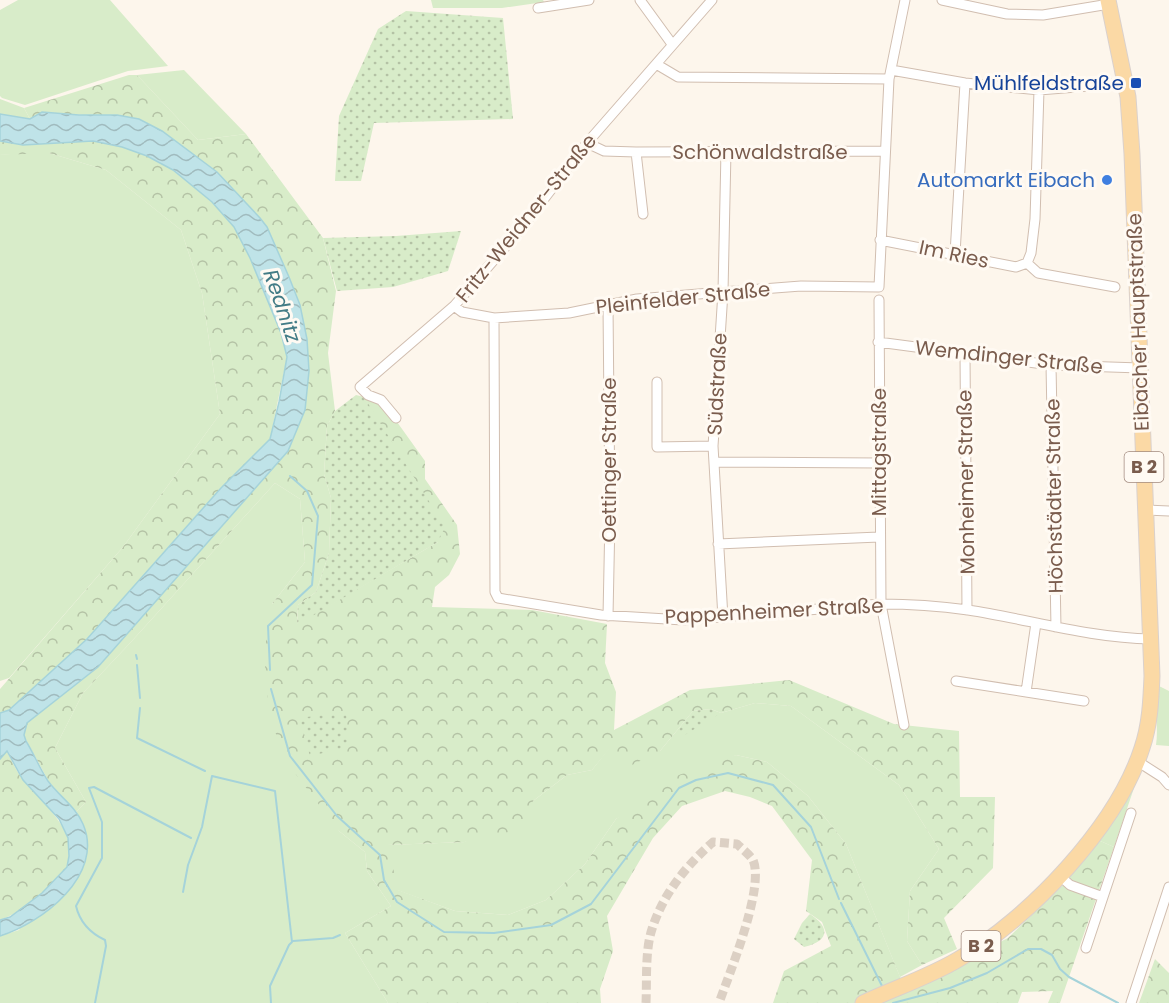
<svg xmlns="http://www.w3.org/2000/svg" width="1169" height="1003" viewBox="0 0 1169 1003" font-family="Poppins,sans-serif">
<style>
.grass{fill:#d8ecc9}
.forest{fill:url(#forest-crowns)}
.park{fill:url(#park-dots)}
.water{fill:url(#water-waves);stroke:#a5d3da;stroke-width:1.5}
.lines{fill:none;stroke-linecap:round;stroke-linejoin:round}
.stream{stroke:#a5d3da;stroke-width:2}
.street-tunnel{stroke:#dcd0c4;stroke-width:9;stroke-dasharray:9 4.5;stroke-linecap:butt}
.street-casing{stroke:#d1beb0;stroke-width:11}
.primary-casing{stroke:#dad1cd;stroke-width:17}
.street{stroke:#fff;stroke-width:9}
.primary{stroke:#fbd9a5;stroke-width:15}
.transit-dot{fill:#1a4fb4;stroke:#fffaf3;stroke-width:2}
.shop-dot{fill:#3f7fe0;stroke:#fffaf3;stroke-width:2}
.labels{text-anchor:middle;stroke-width:6;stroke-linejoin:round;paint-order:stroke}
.shield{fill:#fffaf3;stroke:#a28b7f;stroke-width:1.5}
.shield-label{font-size:18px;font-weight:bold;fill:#7a5c4d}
.transit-label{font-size:20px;fill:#164399;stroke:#fffaf3;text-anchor:end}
.street-label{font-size:20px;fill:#7a5c4d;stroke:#fffaf3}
.shop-label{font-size:20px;fill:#366cbe;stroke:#fffaf3;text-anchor:end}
.water-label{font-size:21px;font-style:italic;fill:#437c86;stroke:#fffaf3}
</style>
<defs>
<pattern id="forest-crowns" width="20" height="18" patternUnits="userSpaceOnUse" patternTransform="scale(1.5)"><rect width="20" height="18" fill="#d8ecc9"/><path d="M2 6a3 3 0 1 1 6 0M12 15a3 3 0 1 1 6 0" fill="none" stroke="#b4c2a5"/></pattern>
<pattern id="park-dots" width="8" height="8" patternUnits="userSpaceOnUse" patternTransform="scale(1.5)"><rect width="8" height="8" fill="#d8ecc9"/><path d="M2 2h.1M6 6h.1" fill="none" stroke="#b4c2a5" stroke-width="1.8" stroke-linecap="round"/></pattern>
<pattern id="water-waves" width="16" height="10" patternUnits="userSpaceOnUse" patternTransform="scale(1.5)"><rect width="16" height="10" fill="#bfe3e8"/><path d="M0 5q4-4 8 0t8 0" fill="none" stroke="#a0bbbe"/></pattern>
</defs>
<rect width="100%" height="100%" fill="#fdf6ec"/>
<path class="grass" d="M18 0H110L168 66 128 71 25 105 2 98 0 96V10Z
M431 0H543L544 2 502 8H433Z
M184 70 246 134 198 140 137 75Z
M0 99 24 108 30 119 0 114Z
M21 153H49L106 170 181 230 202 293 220 414 123 547 9 678 0 681V155Z
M275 483 300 499 305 562 272 604 339 831 365 852 367 871 391 906 345 933 388 1003H0V936L19 930 84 825 76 812 86 802 55 748 83 693 131 642Z
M1159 686 1169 691V746L1156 745C1159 726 1153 704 1159 686Z
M755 703 791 706 899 785 939 849 910 891 907 941 922 965 900 977 846 844 808 796 767 762 736 755 616 819 585 864 546 900 508 915 455 911 397 890 387 845 465 842 533 801 567 775 592 770 610 747 660 751 693 711 721 713Z
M1134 788 1114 847 1098 840Z"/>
<path class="forest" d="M129 75H137L198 140 246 134 323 238 336 291 328 353 335 411 327 426 324 474 331 498 329 553 316 592 298 605 297 624 438 542 364 397 387 408 425 461V479L457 525 460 554 449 575 435 587 432 607 532 610 607 624 605 663 616 692 614 730 690 690 789 680 894 724 959 731 960 797H995L993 868 944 918 957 949 922 965 907 941 910 891 939 849 899 785 791 706 755 703 721 713 711 709 693 711 660 751 630 766 610 748 592 770 567 775 533 801 526 828 465 842 388 845 398 890 455 911 508 915 546 900 585 864 616 819 676 776 736 755 767 762 808 796 846 844 905 989 1008 938 1063 885 1098 840 1114 847 1060 1003H1048L1053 991 1022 992 1018 1003H773L784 971 831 946 822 922 806 911 812 860 772 806 750 797 725 791 682 806 653 838 607 916 613 951 600 989 601 1003H388L345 933 391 906 367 871 365 852 339 831 285 760 269 714 264 654 272 604 305 562 300 499 275 483 131 642 83 693 55 748 86 802 76 812 49 782 24 736 27 723 98 667 288 451 305 410 309 371 307 339 300 305 289 277 267 227 260 218 217 172 162 131 139 119 42 112 30 119 24 108Z
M0 141 23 145 93 141 122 147 147 156 173 170 212 202 234 227 250 258 281 333 287 357 270 439 221 488 87 639 45 679 8 710 0 713V689L123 547 220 414 202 293 181 230 106 170 49 153 0 155Z
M6 750C12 761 17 773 25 782 43 803 85 838 65 869 61 875 55 881 49 886 36 899 18 914 0 920V759Z
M1155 959 1169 973V1003H1139Z"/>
<path class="park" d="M406 11 503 18 513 119 374 123 361 181H335L339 116 378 29Z
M461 231 448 271 393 287 337 291 323 238 396 236Z
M356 395 364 397 445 527 438 542 297 625 298 605 316 592 329 553 331 498 324 474 327 426 335 411Z
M711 709 721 713 683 736 679 730 693 711Z
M346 712 349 747 310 756 299 718Z
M810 914C831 928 829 941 804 947L794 939 802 923Z"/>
<path class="water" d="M42 112 79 115H117L139 119 162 131 217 172 260 218 267 227 289 277 300 305 307 339 309 371 305 410 288 451 98 667 27 723 24 735 26 741C34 754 40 769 48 781 59 796 76 807 83 824 105 875 42 923 0 936V920L10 917 42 893 67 867 69 856 68 838 59 819 23 780 7 751 0 759V713L9 710 87 639 221 488 270 439 279 402 287 357 281 333 250 258 234 227 212 202 173 170 147 156 122 147 93 141 23 145 0 141V114L30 119Z"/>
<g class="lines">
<path class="stream" d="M136 655 137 659
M137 665 140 698
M270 670 268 626 312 585 318 516 307 491 290 476
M271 689 290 756 337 816 380 855 384 880 397 902 444 932 494 933 551 925 591 904 679 788 696 780 728 773 773 785 811 827 839 899
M140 708 137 738 205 771
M183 892 188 865 202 827 212 776 275 791 292 942 289 945 270 986 271 1003
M841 903 883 988
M293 941 333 938 340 935
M95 1003 106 946 105 940C90 933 80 923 76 906L102 858V822L89 788 94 787 191 838
M893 1003 950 988 987 973 1028 949H1041L1052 955 1060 969 1069 977 1118 1003"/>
<path class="street-tunnel" d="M646 1003C647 980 645 950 652 929 663 894 686 866 713 842L737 844C741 848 750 855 753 860 765 888 729 974 719 1003"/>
<g class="street-casing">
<path id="street" d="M640 0 672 44
M942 0 1007 14 1043 15 1109 4
M538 8 589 0
M656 64 678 77 889 79
M891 70 965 83 1039 90 1126 83
M587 143 604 151 636 152 884 151
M636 152 643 214
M880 240 1016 267 1027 263 1031 253 1035 219 1039 90
M955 254 965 83
M1027 263 1038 273 1115 287
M879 300 881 604 904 725
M454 306 462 312 494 318 569 313 637 299 723 292 801 286 879 287 889 79 905 0
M494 318 495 592 498 598 601 615 683 620 881 604C910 604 939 606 968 610 1028 619 1089 638 1151 639
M878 342 1051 365 1140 368
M965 354 967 610
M1051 365 1056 627
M657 382V447L713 446
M396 418 381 400 368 395 360 387 454 306 520 230 587 143 712 0
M714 462 879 463
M1146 510 1169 511
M718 544 879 537
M608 616 610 517 608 305
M723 618 713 446 723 292 726 151
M956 681 1084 701
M1026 692 1036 623
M1137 761 1162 777 1169 785
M1060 876 1070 885 1103 897
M1086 948 1131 813
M1131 1003 1169 887"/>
</g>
<g class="primary-casing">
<path id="primary" d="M863 1003C895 988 929 977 959 959 1029 919 1117 826 1142 748 1150 725 1151 700 1152 676L1132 154 1128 97 1108 0"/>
</g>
<use href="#street" class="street"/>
<use href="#primary" class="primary"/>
</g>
<rect class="transit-dot" x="1130" y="77" width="12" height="12" rx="3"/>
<circle class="shop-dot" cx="1107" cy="180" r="6"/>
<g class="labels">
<g class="shield">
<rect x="1124.5" y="452" width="39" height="30" rx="4.5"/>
<rect x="961.5" y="931" width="39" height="30" rx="4.5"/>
</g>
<g class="shield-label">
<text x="1144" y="473">B 2</text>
<text x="981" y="952">B 2</text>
</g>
<g class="transit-label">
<text x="1124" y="90">Mühlfeldstraße</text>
</g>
<g class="street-label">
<text x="760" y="159">Schönwaldstraße</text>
<text transform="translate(526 218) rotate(-51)" y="7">Fritz-Weidner-Straße</text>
<text transform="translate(954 254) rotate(12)" y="7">Im Ries</text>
<text transform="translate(683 298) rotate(-6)" y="7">Pleinfelder Straße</text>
<text transform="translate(1138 322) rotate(-92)" y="7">Eibacher Hauptstraße</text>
<text transform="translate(1009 357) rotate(6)" y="7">Wemdinger Straße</text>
<text transform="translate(717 384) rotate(-87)" y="7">Südstraße</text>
<text transform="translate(879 452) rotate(-90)" y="7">Mittagstraße</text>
<text transform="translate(609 460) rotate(-90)" y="7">Oettinger Straße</text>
<text transform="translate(966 482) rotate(-91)" y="7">Monheimer Straße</text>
<text transform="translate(1054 496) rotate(-91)" y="7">Höchstädter Straße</text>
<text transform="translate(774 611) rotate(-3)" y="7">Pappenheimer Straße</text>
</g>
<g class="shop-label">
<text x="1095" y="187">Automarkt Eibach</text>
</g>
<g class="water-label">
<text transform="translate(282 306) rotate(71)" y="7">Rednitz</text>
</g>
</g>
</svg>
